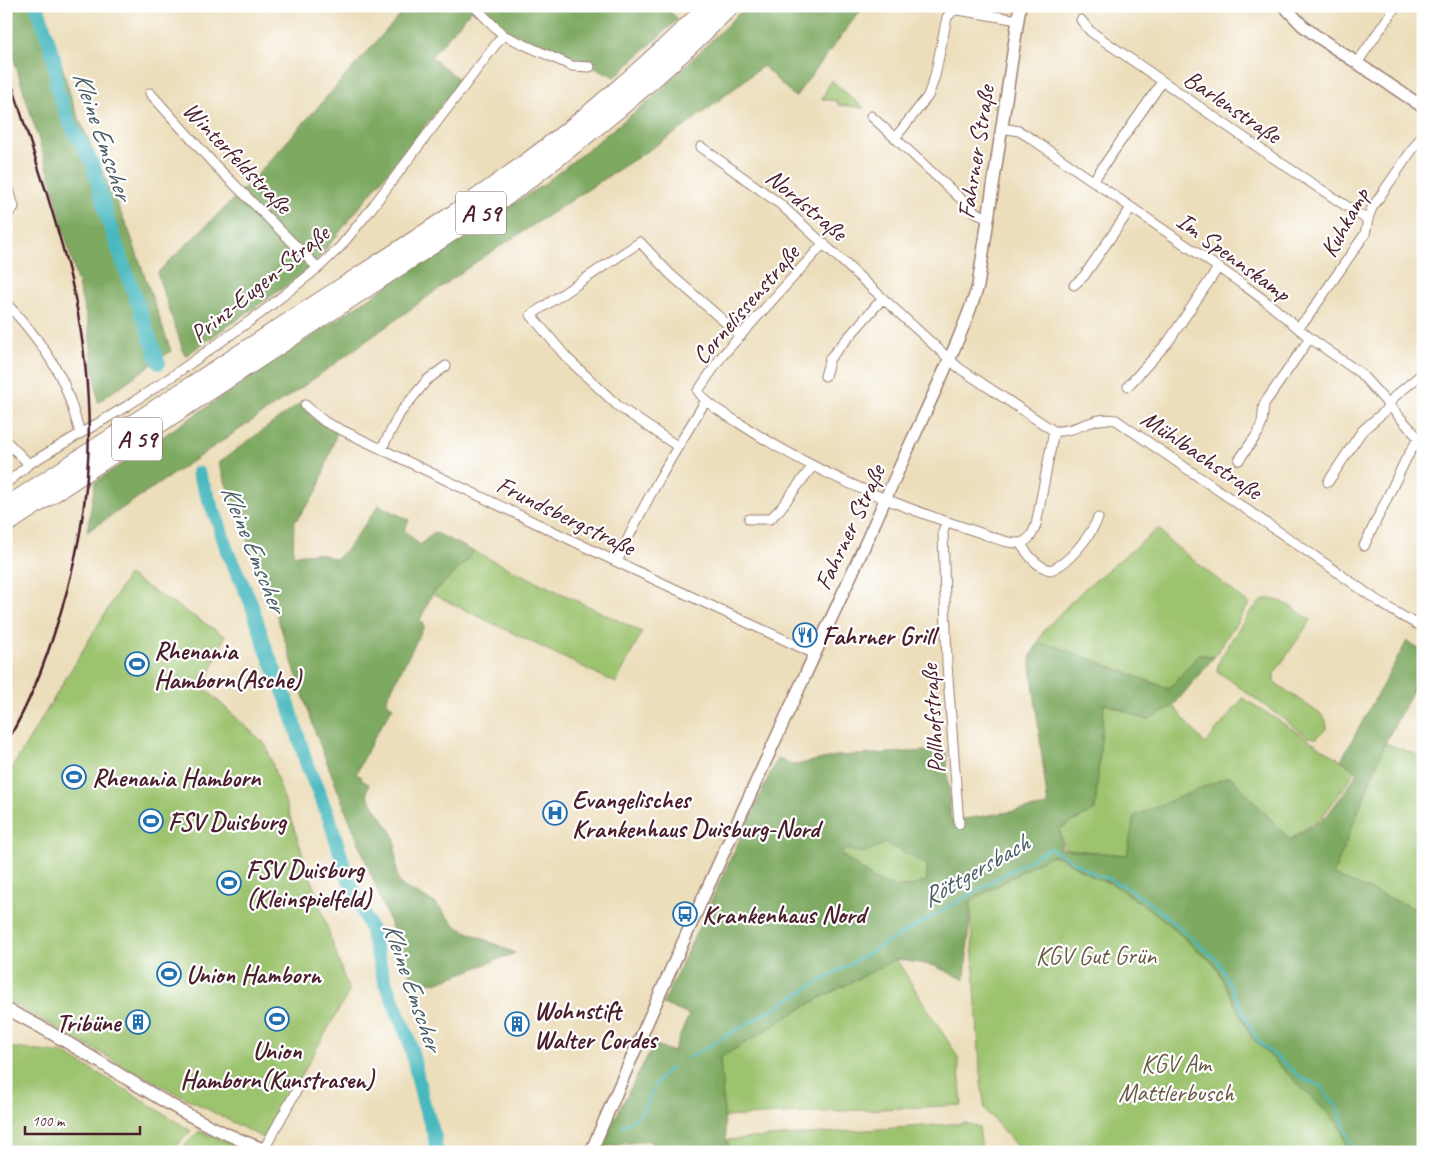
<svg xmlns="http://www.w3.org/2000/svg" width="1429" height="1158" viewBox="0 0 1429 1158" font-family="Caveat,sans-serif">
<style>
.green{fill:#9cc36e;stroke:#73714c}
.forest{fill:#7da961;stroke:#646446;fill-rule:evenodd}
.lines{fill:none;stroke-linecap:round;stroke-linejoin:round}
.stream{stroke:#49b9bf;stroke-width:2.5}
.river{stroke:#49b9bf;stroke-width:14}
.minor-casing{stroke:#9b7e73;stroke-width:11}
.tertiary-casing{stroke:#9b7e73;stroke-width:14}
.motorway-casing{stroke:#9b7e73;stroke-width:20}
.minor{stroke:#fff;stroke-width:9}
.tertiary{stroke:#fff;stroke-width:11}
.motorway{stroke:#fff;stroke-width:18}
.rail{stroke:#4a1f2b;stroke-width:2.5}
.labels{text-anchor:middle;stroke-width:4.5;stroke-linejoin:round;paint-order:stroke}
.shield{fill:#fff;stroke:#80626b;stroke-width:1}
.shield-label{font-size:24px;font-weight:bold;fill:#4a1f2b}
.street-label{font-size:25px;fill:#4a1f2b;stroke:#fff}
.poi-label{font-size:25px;font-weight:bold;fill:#4a1f2b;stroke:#fff;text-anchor:start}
.park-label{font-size:25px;fill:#675842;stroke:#fff}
.water-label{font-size:26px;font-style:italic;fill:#4a5d66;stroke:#fff}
</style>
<rect width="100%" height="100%" fill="#fff"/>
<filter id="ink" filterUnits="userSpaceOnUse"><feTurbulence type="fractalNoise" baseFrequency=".02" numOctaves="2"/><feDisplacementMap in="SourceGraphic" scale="10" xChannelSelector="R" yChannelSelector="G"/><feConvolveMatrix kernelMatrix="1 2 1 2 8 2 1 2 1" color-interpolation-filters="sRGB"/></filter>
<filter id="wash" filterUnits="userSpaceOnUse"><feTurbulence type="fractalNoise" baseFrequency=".0096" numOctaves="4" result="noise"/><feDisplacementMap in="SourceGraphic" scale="20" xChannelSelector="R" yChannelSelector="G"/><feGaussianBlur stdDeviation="1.12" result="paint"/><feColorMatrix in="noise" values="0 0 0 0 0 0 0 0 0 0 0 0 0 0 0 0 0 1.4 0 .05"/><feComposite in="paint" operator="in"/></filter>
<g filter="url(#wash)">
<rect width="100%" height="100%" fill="#ecdebb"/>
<path class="green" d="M831 80 864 108 838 105 837 101 822 99Z
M1159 528 1168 540 1249 604 1214 657 1199 654 1170 689 1058 647 1046 645 1038 642 1044 630 1083 590Z
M473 551 642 632 616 683 432 594 469 559Z
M128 575 225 636 204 688 266 745 349 992 265 1139 124 1066 6 1000V778Z
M1266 599C1283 598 1297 611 1311 620L1274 674V681L1277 684 1323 716 1326 720 1327 728 1317 738 1308 737 1217 671 1218 664 1221 657C1232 641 1249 606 1266 599Z
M1243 698 1341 760 1356 771 1323 816 1290 840 1230 776 1127 856 1065 849 1059 829 1095 810 1104 703 1148 720 1173 706 1205 744Z
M1385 743 1423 757V912L1332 875Z
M886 843 927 864V882C920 884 912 887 905 887 879 890 860 868 841 854L845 849 863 853Z
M1049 856H1058L1097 879 1111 883 1158 915 1216 966 1251 1037 1340 1126 1348 1152H1022L985 1110 981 1082 971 923V901Z
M896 959 958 1057 962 1105 724 1117 720 1058 807 1005Z
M6 1047 65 1054 130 1092 191 1131 171 1152H6Z
M966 1123 979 1127 982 1152H732L726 1140Z
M199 1131 252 1152H178Z"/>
<path class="forest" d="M6 6H44L74 107 129 231 171 351 98 402 88 323 49 173 6 34Z
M408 6H475L431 57 461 81 309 270 185 356 157 273 249 184Z
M482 6H665L678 19 615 77 576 58 507 31Z
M746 6H864L795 97 763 66 686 126 476 262 301 388 87 532 95 482 351 310 544 184 656 95Z
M300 403 315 420 337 432 317 492 294 523 293 555 317 553 336 559 347 549 379 505 409 520 404 530 420 545 434 532 473 551 469 559 432 594 420 620 424 626 387 698 388 704 393 707 375 736 356 774 362 777 361 780 369 784 367 790 368 797 393 834 395 840 397 878 402 886 435 903 457 927 515 953 436 983 412 979 317 737 274 607 218 463Z
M1407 641 1423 652V671L1385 743 1333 875 1423 912V1148L1421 1152H1348L1340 1126 1251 1037 1216 966 1158 915 1111 883 1097 879 1058 856H1049L971 901 965 980 935 966 896 959 807 1005 720 1058 726 1140 732 1152H660L648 1140 599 1148 654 1044 673 1052 689 1015 663 1004 777 759 796 765 836 756 946 750 951 821 1048 806 1030 658 1038 642 1046 645 1058 647 1169 689 1199 654 1214 657 1173 706 1148 720 1104 703 1095 810 1059 829 1062 849 1127 855 1134 816 1230 776 1290 840 1326 817 1358 773 1341 760ZM886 843 927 864V881C920 883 912 887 905 887 879 890 860 868 841 854L845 849 863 853Z"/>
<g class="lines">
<path class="stream" d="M688 1058 1050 848 1098 876 1109 878 1116 883 1124 886 1155 907 1218 961 1254 1034 1259 1042 1305 1081H1311L1323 1088 1328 1097 1337 1105 1353 1152
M622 1125C642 1120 645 1104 654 1088 658 1079 665 1073 672 1067"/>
<path class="river" d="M37 6 54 58 57 90 71 126 92 162 108 221 159 363
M198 473 219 524 227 551 250 600 266 649 290 708 307 765 330 820 347 876 371 930 383 976 409 1040 423 1101 435 1137 436 1152"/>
</g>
</g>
<g filter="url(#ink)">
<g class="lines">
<g class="minor-casing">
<path id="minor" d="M474 6 503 35 572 66 590 67
M1081 20 1090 31 1275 159 1366 219
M1357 63 1396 6
M150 93 213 163 318 268
M871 116 895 138
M1002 128 1019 131 1032 139 1245 286 1268 303 1310 338 1360 373 1423 443
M701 147 780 204 959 368 1054 431C1076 433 1093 415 1116 420 1184 466 1252 514 1320 560 1354 583 1386 610 1423 627
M6 179 14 207 6 216
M1093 181 1162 82
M988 218 975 212 895 138 928 96 935 76 947 17 953 11 958 10 1018 20
M824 243 722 356 698 391C708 406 725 414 739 423 812 471 892 505 975 531 988 535 1005 544 1019 543 1029 542 1033 533 1036 525L1054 431
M1074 285 1084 276 1131 208
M6 303C28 326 49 353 63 382 70 398 75 416 80 433
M1298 327 1307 318 1365 234C1368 223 1366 220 1372 208L1423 134
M825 376 830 358 883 298
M1128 386 1168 342 1218 268
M305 405 325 422 617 562 815 654
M6 441 29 464
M677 446 618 406 567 358 531 315 640 242 670 274 741 336
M382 448 400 413 427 380 446 366
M1239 460 1258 433 1262 423 1264 404 1310 338
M6 482 12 479 29 464 127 406 174 375 261 313 318 268 340 247 367 214 503 35
M1328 482 1362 431 1384 412 1394 397 1423 373
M749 519H770L780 509 812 467
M946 522 943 532 947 664 959 824
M1020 543C1028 555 1036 566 1050 570 1068 565 1091 535 1098 518
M1364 546 1406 459 1418 439
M617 562C642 506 673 454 705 402
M264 1149 299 1086"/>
</g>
<g class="tertiary-casing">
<path id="tertiary" d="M1284 6 1302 25 1315 35 1423 107
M6 1009C97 1053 176 1120 272 1152
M591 1152C671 964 757 780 842 595 870 535 896 473 925 413 944 371 964 330 978 286L1020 6"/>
</g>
<g class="motorway-casing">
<path id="motorway" d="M6 507C114 436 222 366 330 295 408 245 486 195 559 138 612 97 661 52 709 6
M6 524 505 197C584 138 661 77 730 6"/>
</g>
<use href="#minor" class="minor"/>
<use href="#tertiary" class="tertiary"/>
<use href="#motorway" class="motorway"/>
<path class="rail" d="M6 65C19 107 32 149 46 191 56 225 67 259 74 293 97 406 94 508 59 618 46 661 30 704 6 743"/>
</g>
</g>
<defs>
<g id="restaurant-ring" transform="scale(1.25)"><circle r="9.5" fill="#fff" stroke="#1f6fb2" stroke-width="1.5"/><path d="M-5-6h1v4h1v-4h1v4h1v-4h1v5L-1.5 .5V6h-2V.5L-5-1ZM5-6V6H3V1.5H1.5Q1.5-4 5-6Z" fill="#1f6fb2"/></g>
<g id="stadium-ring" transform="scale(1.25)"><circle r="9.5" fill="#fff" stroke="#1f6fb2" stroke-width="1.5"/><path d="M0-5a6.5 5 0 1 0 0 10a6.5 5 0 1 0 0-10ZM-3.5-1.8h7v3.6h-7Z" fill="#1f6fb2"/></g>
<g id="hospital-ring" transform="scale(1.25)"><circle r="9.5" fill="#fff" stroke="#1f6fb2" stroke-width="1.5"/><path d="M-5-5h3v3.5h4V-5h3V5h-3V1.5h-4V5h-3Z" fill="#1f6fb2"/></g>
<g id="bus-ring" transform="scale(1.25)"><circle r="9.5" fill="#fff" stroke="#1f6fb2" stroke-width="1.5"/><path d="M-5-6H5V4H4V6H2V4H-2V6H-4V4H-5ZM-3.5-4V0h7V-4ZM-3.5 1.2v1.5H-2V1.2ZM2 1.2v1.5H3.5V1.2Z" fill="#1f6fb2"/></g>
<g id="building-ring" transform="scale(1.25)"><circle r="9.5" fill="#fff" stroke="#1f6fb2" stroke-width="1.5"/><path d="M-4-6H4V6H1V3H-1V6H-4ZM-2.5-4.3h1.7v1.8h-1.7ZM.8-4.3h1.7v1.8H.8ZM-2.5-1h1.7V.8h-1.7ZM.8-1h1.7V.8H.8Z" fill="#1f6fb2"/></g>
</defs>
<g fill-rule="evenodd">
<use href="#restaurant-ring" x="805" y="635"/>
<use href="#stadium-ring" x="137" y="664"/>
<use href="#stadium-ring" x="74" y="777"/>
<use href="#hospital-ring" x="555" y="813"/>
<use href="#stadium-ring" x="151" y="821"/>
<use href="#stadium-ring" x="229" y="883"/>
<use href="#bus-ring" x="685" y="914"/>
<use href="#stadium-ring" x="169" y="974"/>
<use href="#stadium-ring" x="277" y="1019"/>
<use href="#building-ring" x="138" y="1022"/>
<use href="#building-ring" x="517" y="1024"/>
</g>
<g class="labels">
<g class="shield">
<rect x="456" y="191.5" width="50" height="43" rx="4"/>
<rect x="112" y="417.5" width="50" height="43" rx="4"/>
</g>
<g class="shield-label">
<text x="481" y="221">A 59</text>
<text x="137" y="447">A 59</text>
</g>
<g class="street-label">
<text transform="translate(1233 106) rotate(34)" y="9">Barlenstraße</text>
<text transform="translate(975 152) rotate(-81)" y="9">Fahrner Straße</text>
<text transform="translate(238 157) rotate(46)" y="9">Winterfeldstraße</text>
<text transform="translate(807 204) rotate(40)" y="9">Nordstraße</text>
<text transform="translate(1344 222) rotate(-61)" y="9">Kuhkamp</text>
<text transform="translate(1234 256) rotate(36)" y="9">Im Spennskamp</text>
<text transform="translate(259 283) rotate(-39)" y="9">Prinz-Eugen-Straße</text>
<text transform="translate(745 304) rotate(-49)" y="9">Cornelissenstraße</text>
<text transform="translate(1202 454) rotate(34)" y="9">Mühlbachstraße</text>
<text transform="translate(566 515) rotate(26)" y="9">Frundsbergstraße</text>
<text transform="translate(849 527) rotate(-65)" y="9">Fahrner Straße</text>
<text transform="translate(932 719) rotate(-94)" y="9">Pollhofstraße</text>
</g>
<g class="poi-label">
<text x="822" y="644">Fahrner Grill</text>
<text x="154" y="659">Rhenania<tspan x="154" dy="29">Hamborn(Asche)</tspan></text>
<text x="92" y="786">Rhenania Hamborn</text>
<text x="572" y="808">Evangelisches<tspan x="572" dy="29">Krankenhaus Duisburg-Nord</tspan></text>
<text x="168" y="830">FSV Duisburg</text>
<text x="246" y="878">FSV Duisburg<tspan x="246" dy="29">(Kleinspielfeld)</tspan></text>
<text x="702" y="923">Krankenhaus Nord</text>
<text x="186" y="983">Union Hamborn</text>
<text x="534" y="1019">Wohnstift<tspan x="534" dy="29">Walter Cordes</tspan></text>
<text x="120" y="1031" text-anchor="end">Tribüne</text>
<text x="277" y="1059" text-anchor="middle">Union<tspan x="277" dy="29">Hamborn(Kunstrasen)</tspan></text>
</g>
<g class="park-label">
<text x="1096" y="964">KGV Gut Grün</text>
<text x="1176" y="1072">KGV Am<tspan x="1176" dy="29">Mattlerbusch</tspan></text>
</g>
<g class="water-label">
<text transform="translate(103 135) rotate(71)" y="9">Kleine Emscher</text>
<text transform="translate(254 548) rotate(68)" y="9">Kleine Emscher</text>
<text transform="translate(975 870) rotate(-30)" y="9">Röttgersbach</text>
<text transform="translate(413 986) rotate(71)" y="9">Kleine Emscher</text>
</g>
</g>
<rect width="1429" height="1158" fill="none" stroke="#fff" stroke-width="25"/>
<path d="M25 1126v8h115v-8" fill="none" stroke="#4a1f2b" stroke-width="2.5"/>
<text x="32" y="1126" font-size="15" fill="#4a1f2b" stroke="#ffffff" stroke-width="4" paint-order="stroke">100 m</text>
</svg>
